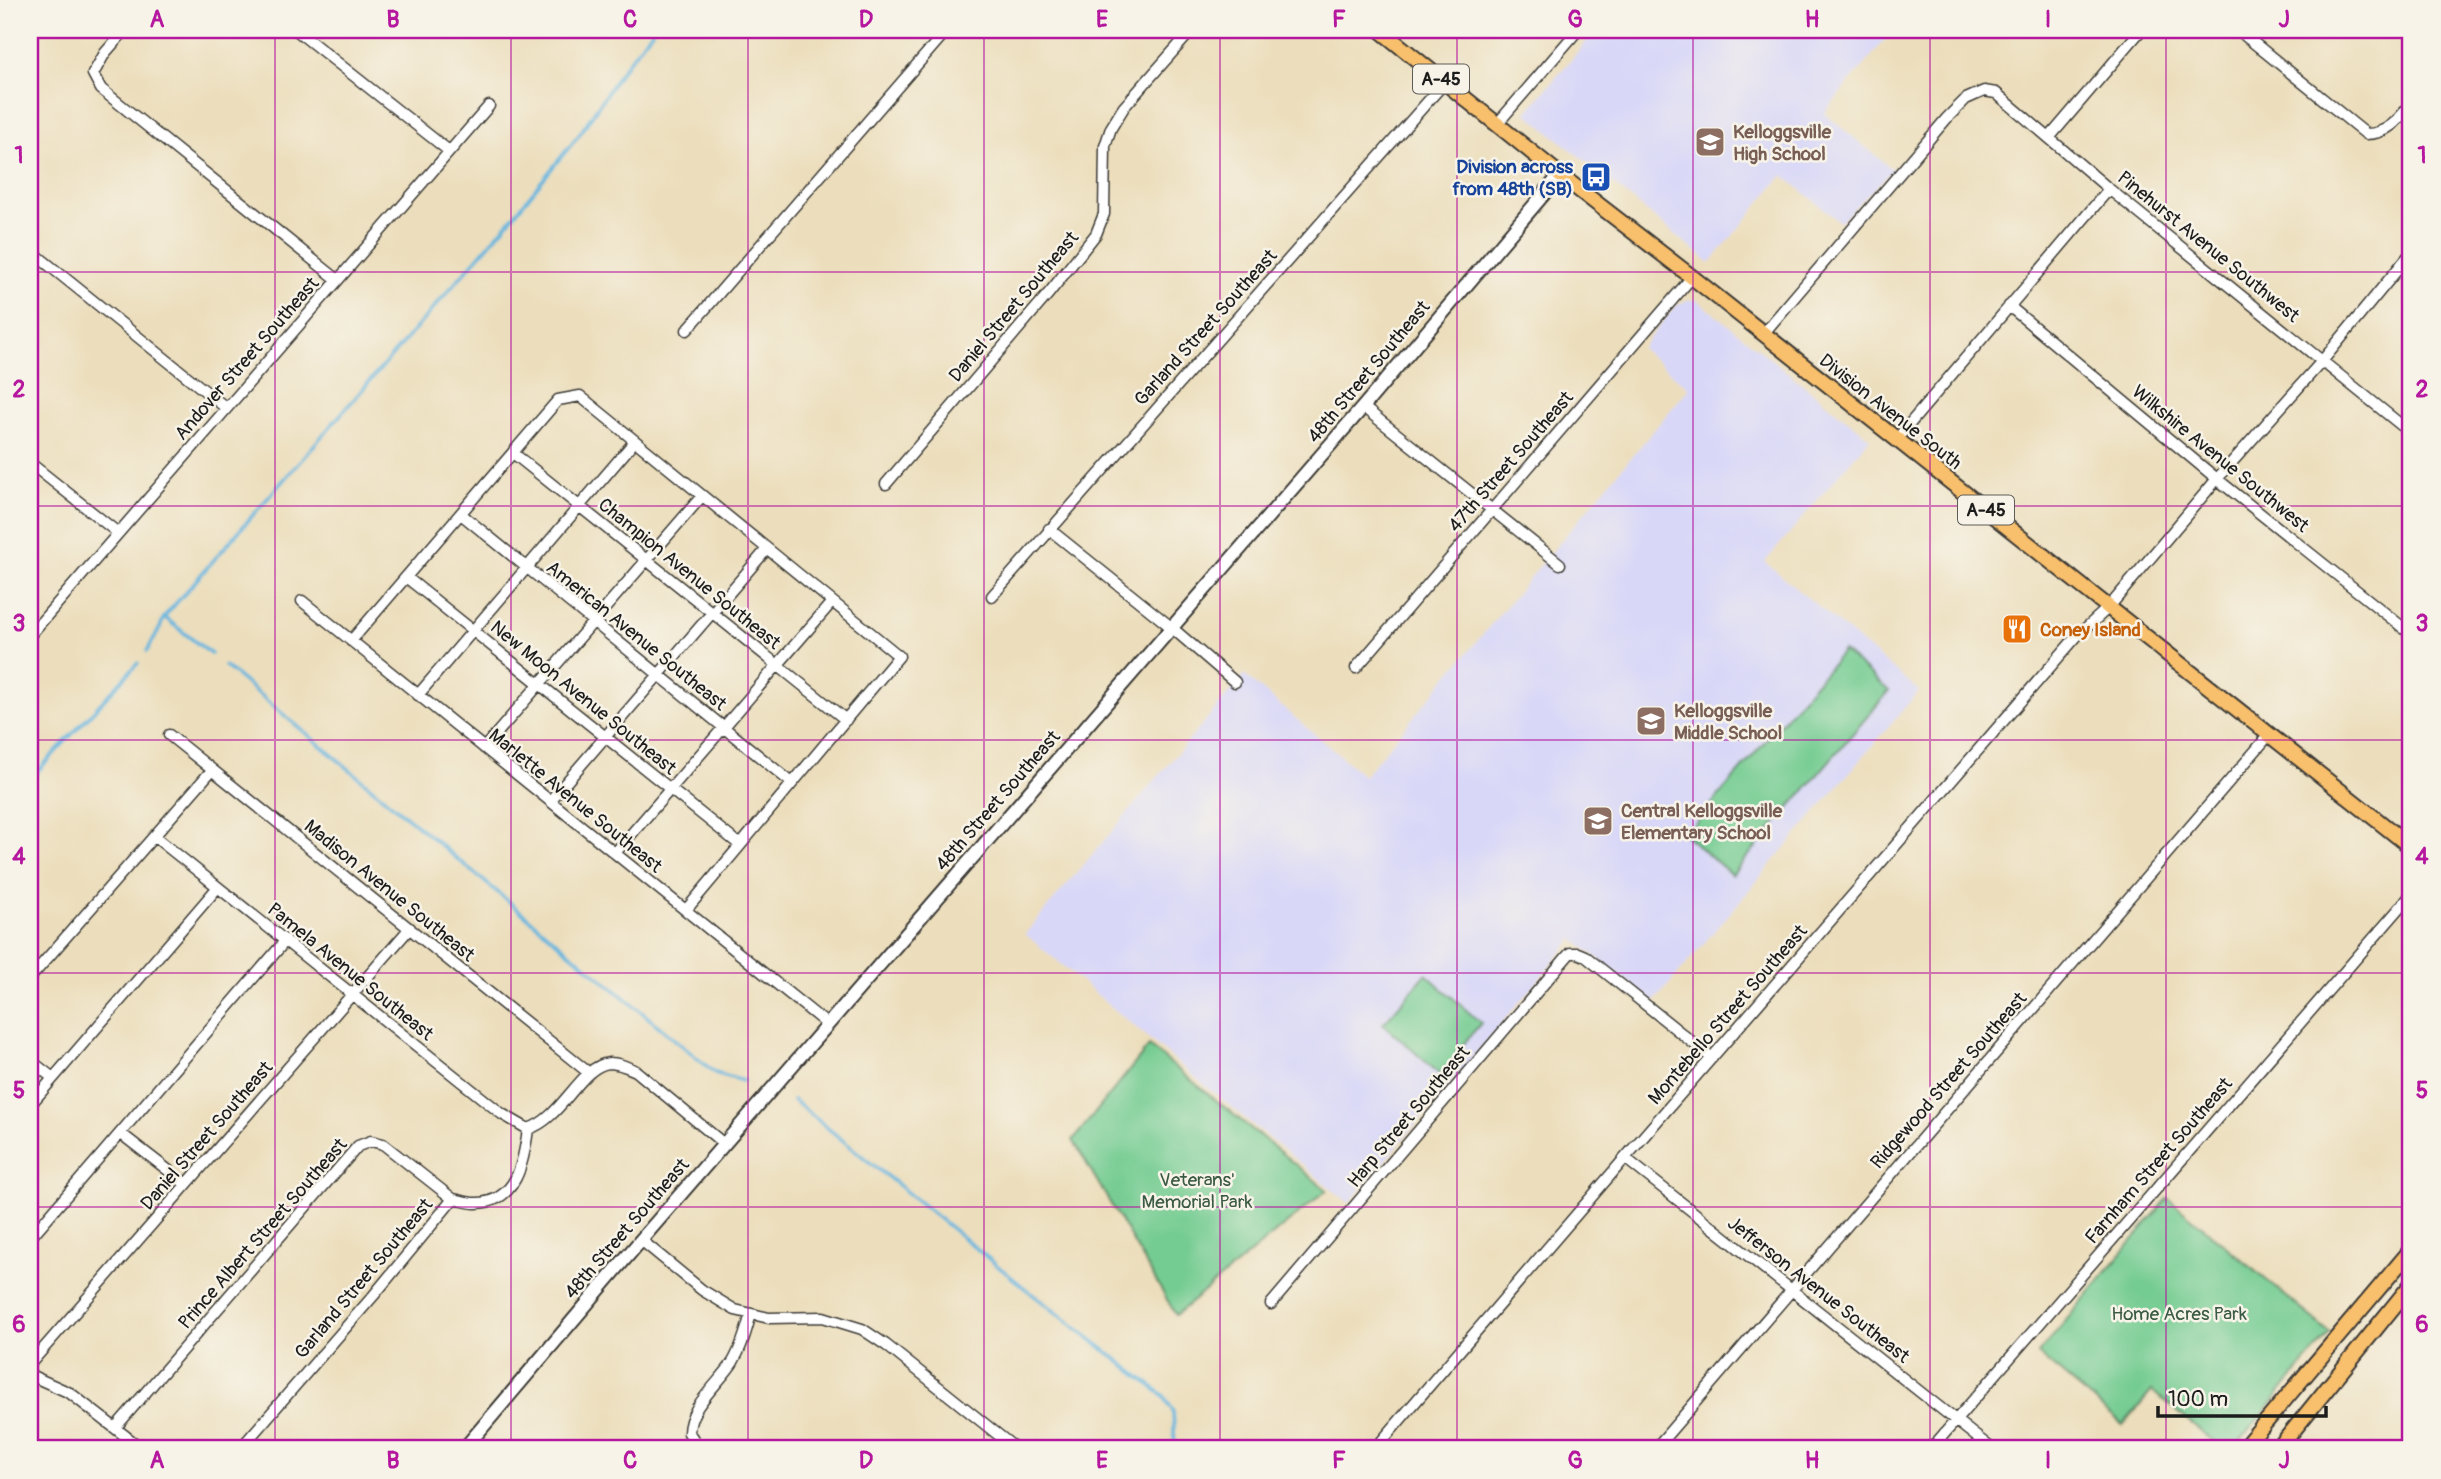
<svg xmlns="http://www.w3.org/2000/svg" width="2441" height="1479" viewBox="0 0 2441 1479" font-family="Pangolin,sans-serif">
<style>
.built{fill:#d8d7f8}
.green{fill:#74cc92;stroke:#487457;stroke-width:2}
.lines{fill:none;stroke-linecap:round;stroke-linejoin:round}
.stream{stroke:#64b5df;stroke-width:3.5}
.minor-casing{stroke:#3b3934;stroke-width:13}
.tertiary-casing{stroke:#3b3934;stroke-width:16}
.primary-casing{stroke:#3b3934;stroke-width:18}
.minor{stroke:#fff;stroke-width:10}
.tertiary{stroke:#fff;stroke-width:12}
.primary{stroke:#f8bf6c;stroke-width:14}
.grid{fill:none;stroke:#b5179e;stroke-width:2;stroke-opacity:0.55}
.labels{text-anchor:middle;stroke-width:5;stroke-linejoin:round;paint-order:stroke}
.shield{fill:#f7f3e8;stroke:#5e5c59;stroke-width:2}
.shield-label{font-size:18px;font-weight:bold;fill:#1c1c1c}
.education-label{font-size:19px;font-weight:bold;fill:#785e54;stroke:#f7f3e8;text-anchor:start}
.transit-label{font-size:19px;font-weight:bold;fill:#164399;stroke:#f7f3e8;text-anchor:end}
.street-label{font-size:19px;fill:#1c1c1c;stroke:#f7f3e8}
.food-label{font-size:19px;font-weight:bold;fill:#c56008;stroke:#f7f3e8;text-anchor:start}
.park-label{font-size:19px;fill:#3b5a45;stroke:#f7f3e8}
.neatline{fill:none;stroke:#b5179e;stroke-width:2.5}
.grid-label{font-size:23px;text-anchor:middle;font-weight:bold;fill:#b5179e}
</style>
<rect width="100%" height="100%" fill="#f7f3e8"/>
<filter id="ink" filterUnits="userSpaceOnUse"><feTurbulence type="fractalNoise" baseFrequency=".0143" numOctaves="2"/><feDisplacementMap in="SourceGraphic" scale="14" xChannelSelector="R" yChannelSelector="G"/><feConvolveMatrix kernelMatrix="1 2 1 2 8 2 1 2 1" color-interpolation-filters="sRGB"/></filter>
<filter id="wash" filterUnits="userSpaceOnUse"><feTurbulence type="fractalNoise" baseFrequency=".00686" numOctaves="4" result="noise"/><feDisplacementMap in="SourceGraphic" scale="28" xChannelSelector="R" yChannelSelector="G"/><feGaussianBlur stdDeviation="1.57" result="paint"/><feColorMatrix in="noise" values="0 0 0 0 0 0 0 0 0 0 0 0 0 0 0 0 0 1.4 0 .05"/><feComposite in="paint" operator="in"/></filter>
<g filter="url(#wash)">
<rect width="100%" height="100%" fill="#ecdebc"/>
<path class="built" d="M1596 30H1893L1824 113 1893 170 1840 222 1783 175 1710 263 1526 113Z
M1687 300H1697L1870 438 1765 562 1919 691 1654 1002 1573 939 1349 1203 1197 1079 1025 934 1244 675 1364 776 1689 388 1641 348 1677 305Z"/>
<path class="green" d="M1843 651 1889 691 1732 875 1685 835Z
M1426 974 1481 1023 1456 1053 1461 1057 1443 1077 1383 1024Z
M1149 1046 1327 1190 1176 1315 1073 1140Z
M2168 1198 2330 1333 2233 1449H2223L2152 1391 2123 1425 2038 1354Z"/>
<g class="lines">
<path class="stream" d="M164 617 211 654
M147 651 160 628 164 617 506 225 579 135 624 67 653 30
M225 666 715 1073 743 1081
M30 786 37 772 138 663
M793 1100 1031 1293 1163 1395 1173 1411 1175 1449"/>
</g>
</g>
<g filter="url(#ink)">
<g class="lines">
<g class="minor-casing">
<path id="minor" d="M125 30 105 53 93 74 101 89 338 280
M296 30 449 151
M2238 30 2366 134C2388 134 2399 119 2411 104
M1498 123 1578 30
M2049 138 2141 30
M30 250 225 407
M2009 306 2217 479 2411 634
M687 330 947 30
M1763 334 1947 118 1966 99 1984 91 1996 93 2109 189 2411 433
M1363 407 1560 564
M1896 440 2109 189
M513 453 846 720
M30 463 118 533
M886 484 1049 293 1096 234 1104 214 1105 146 1111 128 1124 107 1192 30
M461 514 792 783
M1049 529 1171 627 1235 682
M406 577 740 845
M992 596 1445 82
M302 601 828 1025
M30 635 489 106
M351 641 558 400 580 396 899 656 686 910
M1356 668 1692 277
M418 695 635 441
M169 735 589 1073
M484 748 702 496
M550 801 767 549
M154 836 502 1114 528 1129
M615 853 832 602
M30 978 212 770
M30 1060 53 1078
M30 1105 218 887
M120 1133 186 1184
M1625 1158 1992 1449
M30 1238 286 940
M641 1240 702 1290 735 1310 769 1318 823 1317 862 1329 886 1345 1016 1449
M1271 1304 1570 953H1578L1585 956 1712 1058
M30 1364 410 928
M30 1375 70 1393 142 1449
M115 1428 358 1146 371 1141 383 1144 453 1199
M472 1441 482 1449
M240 1449 374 1295 453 1199C460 1200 468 1203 475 1203 517 1204 524 1160 528 1129 562 1119 580 1066 609 1063 619 1063 627 1067 636 1071L724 1144
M700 1449 689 1433C689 1406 719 1384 733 1362 742 1347 746 1331 751 1314
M1375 1449 1625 1158 2076 637 2109 607 2217 479 2323 360 2411 253
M1655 1449 2269 735
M1931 1449 2411 895"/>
</g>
<g class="tertiary-casing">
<path id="tertiary" d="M464 1449 641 1240 1363 407 1560 175"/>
</g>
<g class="primary-casing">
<path id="primary" d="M1380 30 1560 175 1692 277 2411 847
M2243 1449 2411 1250
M2278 1449 2411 1285"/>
</g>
<use href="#minor" class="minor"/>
<use href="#tertiary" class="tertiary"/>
<use href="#primary" class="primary"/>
</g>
</g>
<path class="grid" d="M275 30V1449M511 30V1449M748 30V1449M984 30V1449M1220 30V1449M1457 30V1449M1693 30V1449M1930 30V1449M2166 30V1449M30 272H2411M30 506H2411M30 740H2411M30 973H2411M30 1207H2411"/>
<defs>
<g id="school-square" transform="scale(1.575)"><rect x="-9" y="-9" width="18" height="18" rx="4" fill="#8d6e63" stroke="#f7f3e8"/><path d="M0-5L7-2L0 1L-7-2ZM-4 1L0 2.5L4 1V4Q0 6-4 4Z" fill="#fff"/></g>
<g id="bus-square" transform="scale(1.575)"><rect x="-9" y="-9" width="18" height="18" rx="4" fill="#1a4fb4" stroke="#f7f3e8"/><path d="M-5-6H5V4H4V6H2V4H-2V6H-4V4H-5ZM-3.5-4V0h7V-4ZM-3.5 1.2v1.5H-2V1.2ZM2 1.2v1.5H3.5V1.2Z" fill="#fff"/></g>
<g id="restaurant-square" transform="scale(1.575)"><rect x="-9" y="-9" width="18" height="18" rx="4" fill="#e8710a" stroke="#f7f3e8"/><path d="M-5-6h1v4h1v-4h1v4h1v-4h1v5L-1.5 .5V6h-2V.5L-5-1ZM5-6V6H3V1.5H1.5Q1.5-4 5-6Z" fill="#fff"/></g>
</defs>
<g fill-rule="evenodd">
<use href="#school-square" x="1710" y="142"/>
<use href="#bus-square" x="1596" y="177"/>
<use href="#restaurant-square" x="2017" y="629"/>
<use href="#school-square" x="1651" y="721"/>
<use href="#school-square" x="1598" y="821"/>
</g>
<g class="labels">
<g class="shield">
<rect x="1413" y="64.5" width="56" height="29" rx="5"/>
<rect x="1958" y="495.5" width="56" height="29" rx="5"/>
</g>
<g class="shield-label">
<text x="1441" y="85">A-45</text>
<text x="1986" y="516">A-45</text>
</g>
<g class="education-label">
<text x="1733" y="138">Kelloggsville<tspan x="1733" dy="22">High School</tspan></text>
<text x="1674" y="717">Kelloggsville<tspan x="1674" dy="22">Middle School</tspan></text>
<text x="1621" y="817">Central Kelloggsville<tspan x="1621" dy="22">Elementary School</tspan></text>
</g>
<g class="transit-label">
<text x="1573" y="173">Division across<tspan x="1573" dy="22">from 48th (SB)</tspan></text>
</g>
<g class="street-label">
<text transform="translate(2209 246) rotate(39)" y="7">Pinehurst Avenue Southwest</text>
<text transform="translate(1013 306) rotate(-50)" y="7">Daniel Street Southeast</text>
<text transform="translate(1205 327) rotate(-48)" y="7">Garland Street Southeast</text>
<text transform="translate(246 358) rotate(-49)" y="7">Andover Street Southeast</text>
<text transform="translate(1368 371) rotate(-50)" y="7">48th Street Southeast</text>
<text transform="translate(1891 411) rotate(38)" y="7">Division Avenue South</text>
<text transform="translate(2221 458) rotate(39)" y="7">Wilkshire Avenue Southwest</text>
<text transform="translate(1510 461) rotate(-49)" y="7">47th Street Southeast</text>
<text transform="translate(690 573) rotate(39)" y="7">Champion Avenue Southeast</text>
<text transform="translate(637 635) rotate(39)" y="7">American Avenue Southeast</text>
<text transform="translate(584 697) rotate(39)" y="7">New Moon Avenue Southeast</text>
<text transform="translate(576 800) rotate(39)" y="7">Marlette Avenue Southeast</text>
<text transform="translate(997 800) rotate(-49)" y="7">48th Street Southeast</text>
<text transform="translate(390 890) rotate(39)" y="7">Madison Avenue Southeast</text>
<text transform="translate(351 971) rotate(39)" y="7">Pamela Avenue Southeast</text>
<text transform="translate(1727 1014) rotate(-49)" y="7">Montebello Street Southeast</text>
<text transform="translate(1948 1080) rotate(-49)" y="7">Ridgewood Street Southeast</text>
<text transform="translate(1408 1116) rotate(-50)" y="7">Harp Street Southeast</text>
<text transform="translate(206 1135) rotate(-49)" y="7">Daniel Street Southeast</text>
<text transform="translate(2158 1160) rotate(-49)" y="7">Farnham Street Southeast</text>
<text transform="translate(626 1228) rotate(-49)" y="7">48th Street Southeast</text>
<text transform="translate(262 1233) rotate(-49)" y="7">Prince Albert Street Southeast</text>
<text transform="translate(363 1278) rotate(-50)" y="7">Garland Street Southeast</text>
<text transform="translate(1819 1289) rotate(38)" y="7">Jefferson Avenue Southeast</text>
</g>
<g class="food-label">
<text x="2040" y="636">Coney Island</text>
</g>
<g class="park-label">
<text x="1197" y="1186">Veterans'<tspan x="1197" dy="22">Memorial Park</tspan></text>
<text x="2179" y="1320">Home Acres Park</text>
</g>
</g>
<rect width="2441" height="1479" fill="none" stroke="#f7f3e8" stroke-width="77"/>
<path d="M2158 1406v10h168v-10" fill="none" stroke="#1c1c1c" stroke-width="3.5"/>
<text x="2168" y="1406" font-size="21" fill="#1c1c1c" stroke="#f7f3e8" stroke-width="5" paint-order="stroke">100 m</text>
<rect x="38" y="38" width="2364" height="1402" class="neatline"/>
<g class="grid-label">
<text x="157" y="27">A</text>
<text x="393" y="27">B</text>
<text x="630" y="27">C</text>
<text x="866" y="27">D</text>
<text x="1102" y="27">E</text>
<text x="1339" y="27">F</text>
<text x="1575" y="27">G</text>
<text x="1812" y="27">H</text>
<text x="2048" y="27">I</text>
<text x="2284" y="27">J</text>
<text x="19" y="163">1</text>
<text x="2422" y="163">1</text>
<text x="19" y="397">2</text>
<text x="2422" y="397">2</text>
<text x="19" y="631">3</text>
<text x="2422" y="631">3</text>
<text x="19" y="864">4</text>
<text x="2422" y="864">4</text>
<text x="19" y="1098">5</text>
<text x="2422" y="1098">5</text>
<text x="19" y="1332">6</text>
<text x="2422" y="1332">6</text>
<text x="157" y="1468">A</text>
<text x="393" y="1468">B</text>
<text x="630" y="1468">C</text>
<text x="866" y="1468">D</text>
<text x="1102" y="1468">E</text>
<text x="1339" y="1468">F</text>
<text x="1575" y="1468">G</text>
<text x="1812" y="1468">H</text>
<text x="2048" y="1468">I</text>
<text x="2284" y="1468">J</text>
</g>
</svg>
